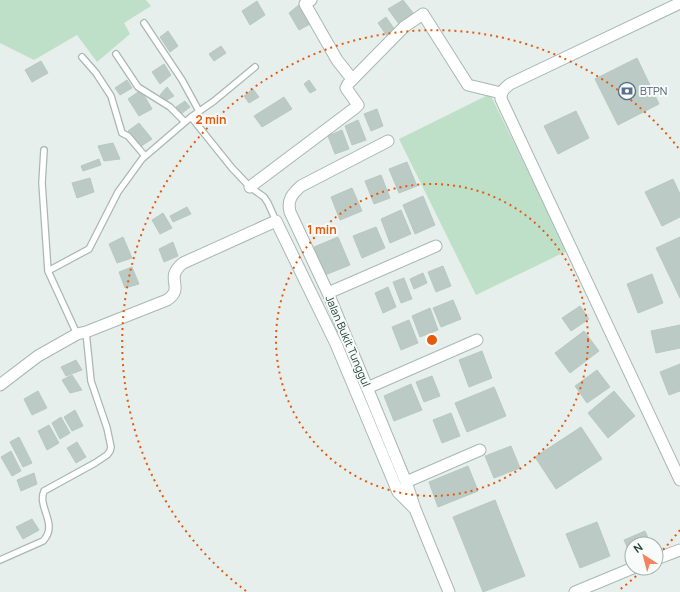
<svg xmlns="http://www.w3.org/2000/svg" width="680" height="592" viewBox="0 0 680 592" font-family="Manrope,sans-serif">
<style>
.green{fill:#bfe0c8}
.building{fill:#bbcac4;stroke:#b8c9c2}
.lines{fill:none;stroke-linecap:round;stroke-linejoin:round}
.service-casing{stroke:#a8b8b2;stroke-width:8}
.minor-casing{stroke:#a8b8b2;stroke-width:13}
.service{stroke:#fff;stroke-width:5.5}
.minor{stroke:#fff;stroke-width:11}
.ring{fill:none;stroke:#e8590c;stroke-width:2;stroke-dasharray:2 4}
.labels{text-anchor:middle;stroke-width:4;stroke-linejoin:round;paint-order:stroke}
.service-label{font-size:11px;fill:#4e5e75;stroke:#f7fbf9;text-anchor:start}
.street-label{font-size:11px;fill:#24423a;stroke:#f7fbf9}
.centre{fill:#e8590c;stroke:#f7fbf9;stroke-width:2}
.ring-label{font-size:12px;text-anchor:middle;font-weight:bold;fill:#e8590c;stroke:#f7fbf9;stroke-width:4;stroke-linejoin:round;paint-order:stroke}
</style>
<rect width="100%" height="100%" fill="#e6efeb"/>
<path class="green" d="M0 0H146L151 6 124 23 130 34 97 62 77 35 34 60 0 43Z
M490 94 567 251 476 295 399 139Z"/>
<path class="building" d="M403 0 414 14 399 24 388 9Z
M257 1 265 15 250 25 242 11Z
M300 4 312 23 299 30 289 13Z
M386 17 395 30 387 36 378 23Z
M168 31 178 46 170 52 160 37Z
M221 46 226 53 214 61 209 54Z
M637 58 659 104 618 125 595 79Z
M41 61 48 73 32 82 25 70Z
M164 64 171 75 160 84 152 72Z
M127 80 132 88 120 95 115 88Z
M309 80 316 90 310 93 304 84Z
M167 87 174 96 165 101 160 95Z
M253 89 259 97 249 103 244 96Z
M141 90 152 109 139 116 128 99Z
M284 97 292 109 262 127 254 116Z
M185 101 190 107 181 114 176 107Z
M377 109 383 126 371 131 364 114Z
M576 111 589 138 558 154 544 126Z
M358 120 366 140 352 145 345 126Z
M139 123 152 139 140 147 128 131Z
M342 130 349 149 335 154 328 136Z
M113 143 120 159 104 161 98 146Z
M99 159 101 165 83 171 81 166Z
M407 162 417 186 399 193 389 169Z
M381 175 390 198 374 204 365 181Z
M90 178 94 192 77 198 72 183Z
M673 179 680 194V217L662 226 645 192Z
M352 188 362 211 340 220 331 197Z
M423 196 435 225 415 234 403 205Z
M187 207 191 214 173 222 170 216Z
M401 210 411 234 390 243 381 219Z
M163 213 172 228 160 234 152 220Z
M376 227 385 248 362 258 353 236Z
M123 237 132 258 117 263 109 244Z
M338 237 350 265 325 275 314 247Z
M680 237V298L656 248Z
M173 242 178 256 164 262 159 249Z
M443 266 451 286 436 292 428 272Z
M132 267 139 284 125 288 119 272Z
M423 273 427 283 414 289 410 279Z
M652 274 663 303 638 313 627 284Z
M404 278 412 299 401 303 393 282Z
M388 287 396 307 383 313 375 293Z
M453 300 461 319 441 327 433 308Z
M580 306 589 319 571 331 562 318Z
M430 308 438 330 420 337 412 316Z
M409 320 418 343 401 350 392 327Z
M680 325V348L656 353 651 331Z
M584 331 599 351 570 373 555 353Z
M482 351 492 378 469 387 459 360Z
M76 360 82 370 66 376 61 367Z
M680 364V391L669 395 660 372Z
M597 370 610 387 587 403 575 386Z
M72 375 82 390 70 393 62 380Z
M432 376 440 396 424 402 416 382Z
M411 384 422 410 394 421 384 396Z
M494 387 506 416 467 432 455 403Z
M38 391 47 408 32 415 24 399Z
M614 391 635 416 608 438 588 413Z
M75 410 83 426 72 431 64 417Z
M451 413 460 436 442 443 433 420Z
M61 417 70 433 60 439 52 423Z
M49 425 59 443 47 450 38 431Z
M581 427 602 459 556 489 535 457Z
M19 437 32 463 23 467 10 442Z
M77 442 86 457 76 463 67 448Z
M511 446 520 468 494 478 485 456Z
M11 451 21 471 12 476 1 457Z
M468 466 478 491 438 507 429 482Z
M34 473 37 484 21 491 17 480Z
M495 500 525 576 483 592 453 517Z
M32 519 39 530 23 539 16 527Z
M597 522 610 556 580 568 566 534Z
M645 531 649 540 640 544H632V547L628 549 624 540Z"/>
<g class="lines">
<g class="service-casing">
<path id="service" d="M144 23 182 80 199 111
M116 54 138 87 170 107 185 122
M82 57 96 73 111 96 122 133 128 136 145 156
M191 117 232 168 250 187 264 197 268 203 276 221
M44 150 42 183 48 271 77 334
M48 271 89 249 118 192 142 159 191 117 214 101 255 67
M0 560 43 541C59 524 37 508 44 491L95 463 107 455 110 451 111 447 107 428 91 381 86 332"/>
</g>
<g class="minor-casing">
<path id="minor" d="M311 0 305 4 337 60 352 79
M680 3 510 84C504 89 501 91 501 99L680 480
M388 141 301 186C292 194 287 200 290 212L328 293 406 482 415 509 449 592
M250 187 355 108 358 105 346 88 348 84 404 27 423 14 468 85 501 93
M328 293 436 246
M0 385 38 356 77 334 86 332 167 300C186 287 163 279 183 263L276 221 336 344 398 492 415 509
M367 388 477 340
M406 482 480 450
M656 559 680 550
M575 592 633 568"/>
</g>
<use href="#service" class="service"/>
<use href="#minor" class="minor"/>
</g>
<g class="ring">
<circle cx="432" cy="340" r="156"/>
<path d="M680 530A312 312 0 0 1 656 557M645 568A312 312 0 0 1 618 591M246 591A312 312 0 1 1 680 150"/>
</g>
<defs>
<g id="bank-ring" transform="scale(0.9)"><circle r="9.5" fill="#f7fbf9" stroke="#5c6f8a" stroke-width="1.5"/><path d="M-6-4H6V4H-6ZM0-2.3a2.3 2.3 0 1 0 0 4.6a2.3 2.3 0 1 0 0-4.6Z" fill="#5c6f8a"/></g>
</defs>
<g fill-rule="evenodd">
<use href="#bank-ring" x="627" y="91"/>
</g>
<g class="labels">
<g class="service-label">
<text x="640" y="95">BTPN</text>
</g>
<g class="street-label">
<text transform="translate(348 341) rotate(67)" y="4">Jalan Bukit Tunggul</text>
</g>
</g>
<circle cx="432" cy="340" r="6" class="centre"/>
<g class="ring-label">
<text x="211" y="124">2 min</text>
<text x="322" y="234">1 min</text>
</g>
<g transform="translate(644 556) rotate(324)"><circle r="19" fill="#f7fbf9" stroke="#a3b1ad"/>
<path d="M0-3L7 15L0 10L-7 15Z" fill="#f4845f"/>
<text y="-6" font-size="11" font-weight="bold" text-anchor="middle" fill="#24423a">N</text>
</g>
</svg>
